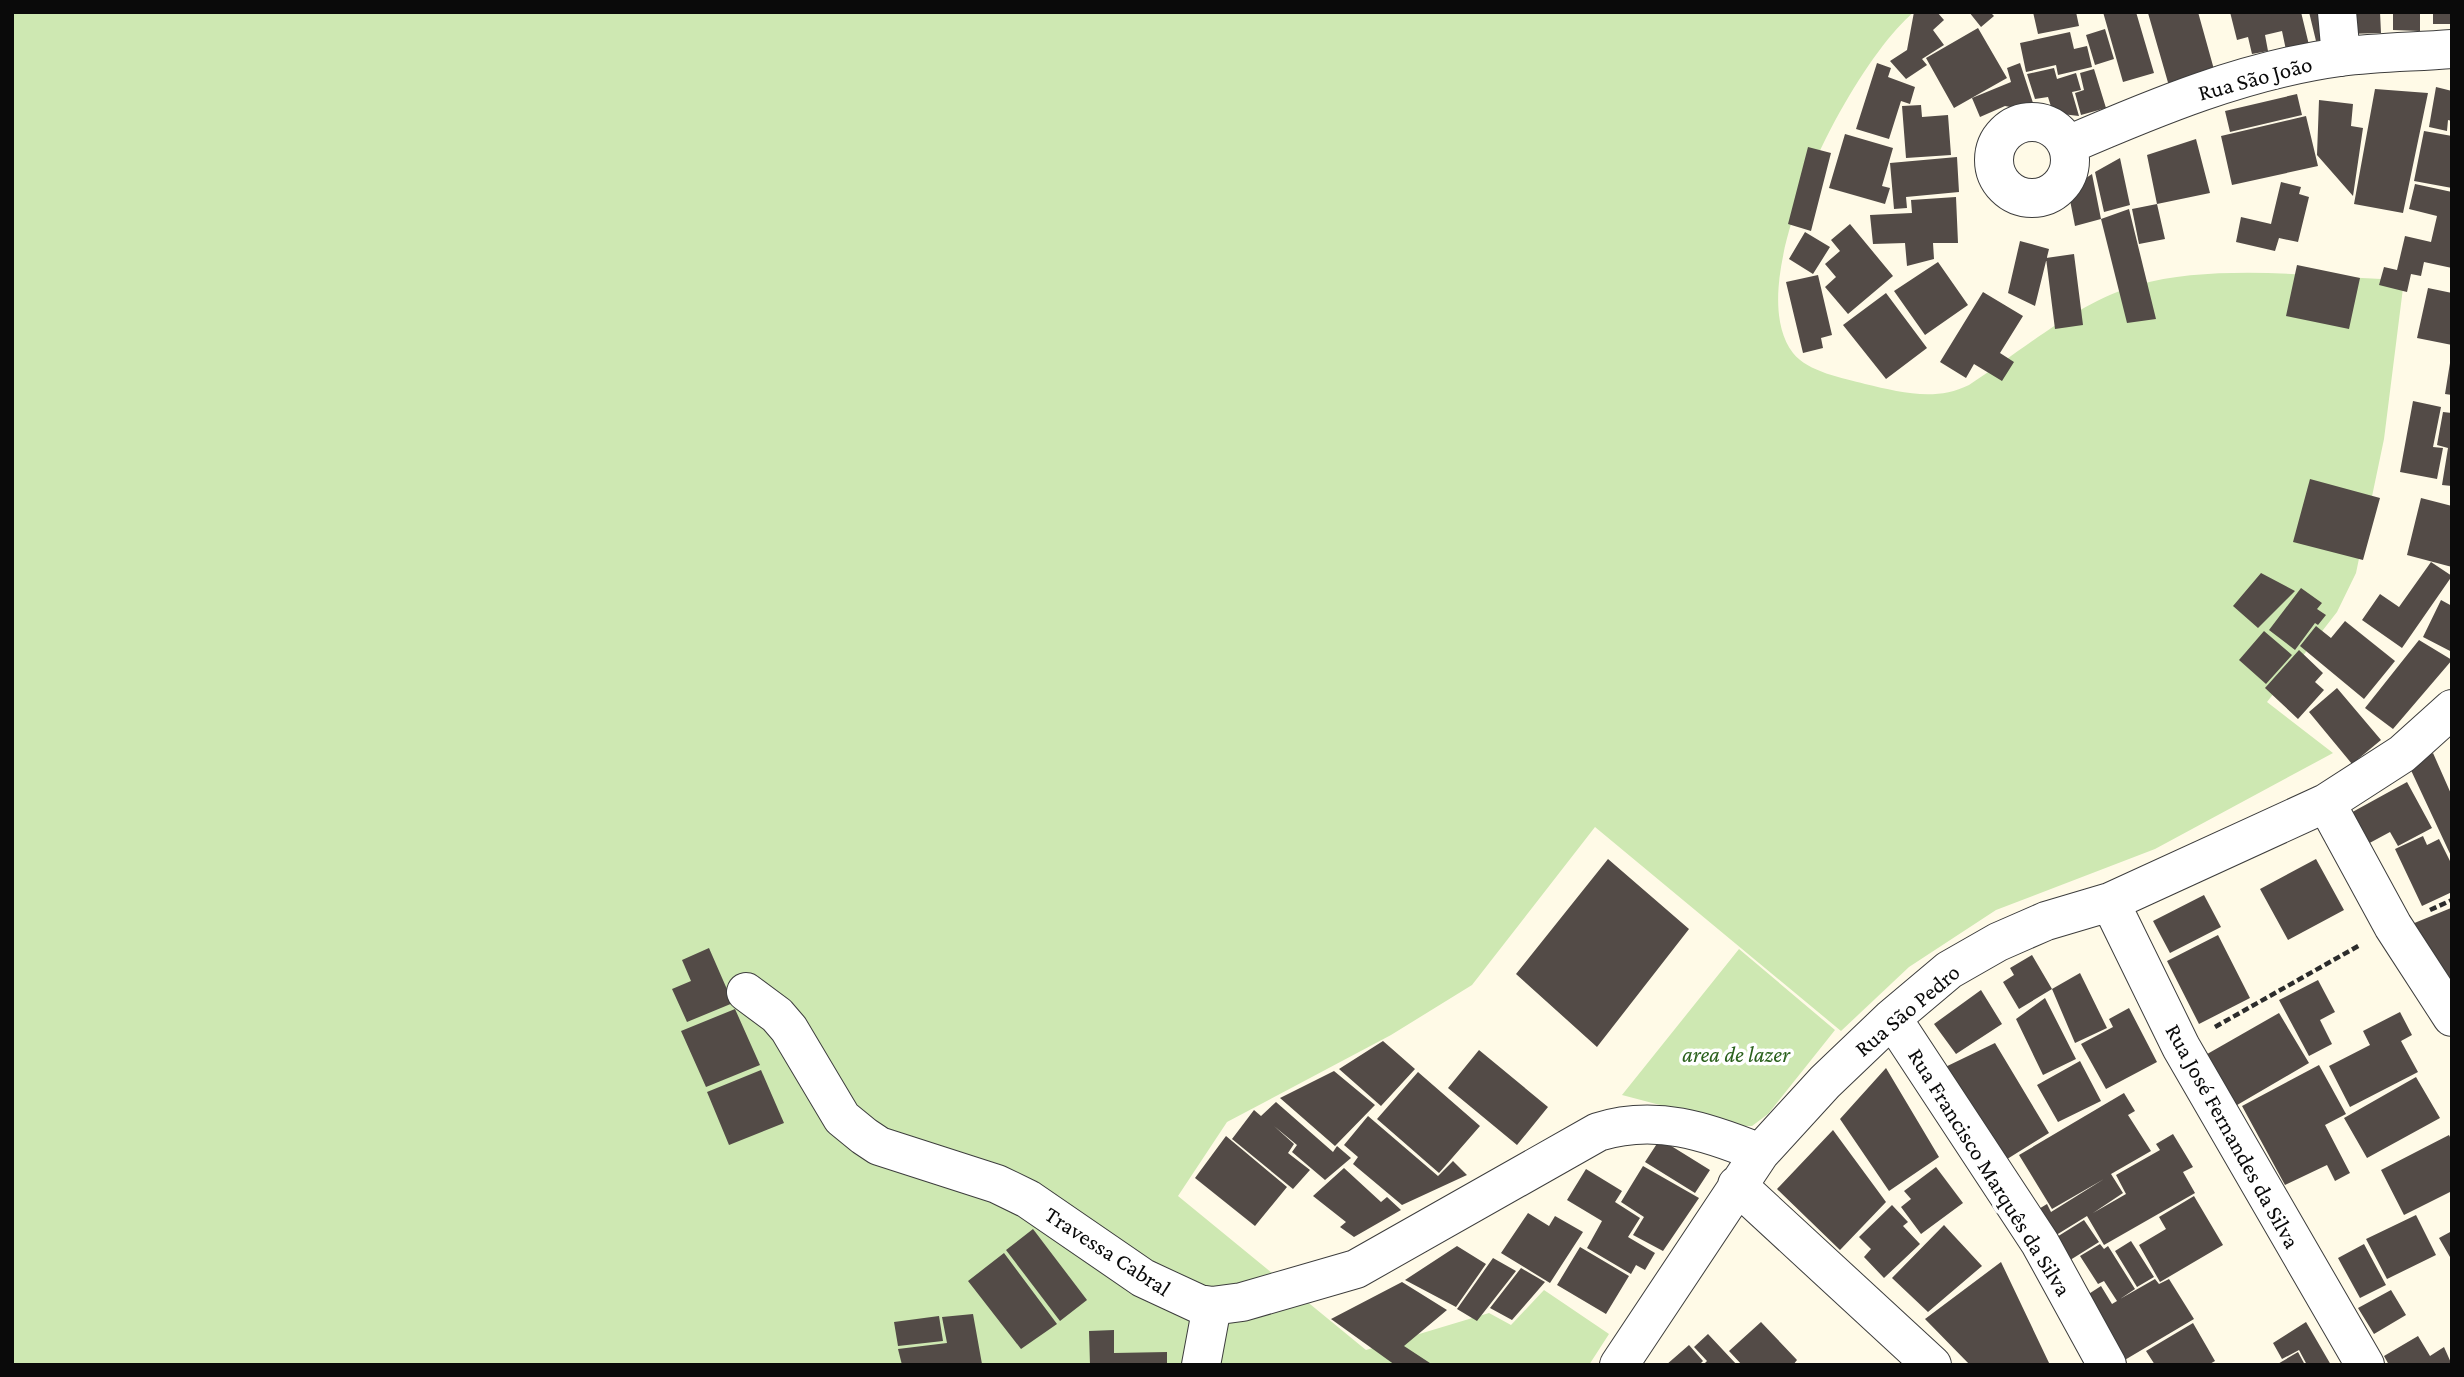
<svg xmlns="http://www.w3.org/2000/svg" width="2464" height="1377" viewBox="0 0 2464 1377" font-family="'Crimson Pro',serif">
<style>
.green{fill:#cee8b2}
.building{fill:#534b47}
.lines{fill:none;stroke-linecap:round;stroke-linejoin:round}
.minor-casing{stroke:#3d3d3d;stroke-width:40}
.path{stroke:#2c2c2c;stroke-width:4.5;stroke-dasharray:7 3.5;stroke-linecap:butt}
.minor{stroke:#fff;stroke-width:38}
.labels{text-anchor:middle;stroke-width:7;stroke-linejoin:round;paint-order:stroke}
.street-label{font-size:23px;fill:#0a0a0a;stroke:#fff}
.park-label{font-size:23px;font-style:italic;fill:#2a601c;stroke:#fff}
</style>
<rect width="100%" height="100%" fill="#fffae7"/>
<path class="green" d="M12 12H1914C1853 62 1737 280 1793 353 1808 372 1843 378 1865 384 1900 392 1935 402 1969 385 2020 352 2079 301 2138 285 2215 263 2324 277 2404 280L2384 439 2356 573 2337 612 2267 702 2333 753 2155 849 1996 910 1909 967 1841 1031 1595 827 1472 985 1391 1035 1227 1122 1178 1196 1366 1350 1489 1313 1511 1325 1544 1290 1609 1334 1589 1365H12Z
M1739 949 1835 1030 1768 1114 1752 1126H1740L1622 1095Z"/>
<path class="building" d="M1914 12H1937L1944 20 1933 30 1944 45 1922 59 1927 65 1906 79 1890 61 1907 50Z
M1969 12H1990L1994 16 1981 27Z
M2033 12H2076L2079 26 2038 34Z
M2103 12H2136L2154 73 2123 82Z
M2198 12 2215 73 2169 86 2148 13Z
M2230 12H2301L2309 45 2286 50 2282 31 2265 35 2268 51 2252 54 2248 37 2237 40Z
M2309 12H2329L2333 39 2316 41Z
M2345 12H2380L2381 33 2346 34Z
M2393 12H2420V31L2393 30Z
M2433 12H2450V24H2433Z
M1978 28 2007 78 1954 108 1926 58Z
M2105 29 2114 59 2095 65 2086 35Z
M2070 32 2074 49 2087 46 2092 67 2058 75 2056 65 2026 72 2020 43Z
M1877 63 1891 68 1888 77 1915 87 1910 104 1901 101 1889 139 1856 129Z
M2020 63 2036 112 2005 106 1980 117 1972 98 2011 82 2007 68Z
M2054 68 2057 79 2076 73 2081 90 2072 92 2079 116 2053 113 2048 97 2035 99 2027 74Z
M2094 69 2106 108 2081 115 2075 93 2084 90 2080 73Z
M2436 87 2452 91V121L2448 120 2447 131 2429 127Z
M2375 89 2428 93 2403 213 2354 204Z
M2297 94 2302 115 2230 132 2225 111Z
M2319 100 2353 104 2351 126 2363 128 2353 196 2317 155Z
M1921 105 1922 117 1948 115 1951 155 1906 158 1902 106Z
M2306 116 2318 166 2232 185 2221 136Z
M2424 131 2452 136V188L2414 181Z
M1845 134 1893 148 1882 186 1890 188 1885 204 1829 188Z
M2196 139 2210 193 2157 204 2147 155Z
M1808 147 1831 153 1811 231 1788 224Z
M1957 157 1959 192 1906 197 1907 208 1894 209 1890 163Z
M2120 158 2130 205 2104 212 2095 172Z
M2092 174 2101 219 2129 209 2156 319 2127 323 2101 219 2075 226 2068 190Z
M2281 182 2301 187 2299 194 2309 197 2298 242 2279 238 2275 251 2236 242 2241 217 2271 224Z
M2415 184 2452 192V268L2424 262 2421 276 2411 274 2407 292 2379 285 2384 267 2397 270 2405 236 2431 242 2437 216 2409 209Z
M1956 197 1958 243H1933L1934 259 1907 266 1905 243 1873 244 1870 215 1912 213 1911 200Z
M2157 204 2165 239 2139 244 2132 209Z
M1850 224 1893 276 1848 314 1825 287 1836 277 1825 264 1840 251 1831 240Z
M1805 232 1830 247 1813 274 1789 259Z
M2020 241 2049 249 2035 306 2008 293Z
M2074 254 2083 325 2055 329 2046 258Z
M1938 262 1968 305 1925 335 1894 291Z
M2297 265 2360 278 2349 329 2286 316Z
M1818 275 1832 335 1821 338 1823 348 1803 353 1786 282Z
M2428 288 2452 293V345L2417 338Z
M1983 292 2023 316 2000 353 2014 362 2002 381 1974 364 1966 378 1940 362Z
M1886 293 1927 348 1886 379 1843 325Z
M2450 363H2452V395L2445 394Z
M2413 401 2441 407 2433 447 2443 448 2437 479 2400 472Z
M2443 412 2452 413V486L2442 485 2448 448 2437 445Z
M2310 479 2380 498 2363 560 2293 542Z
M2421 498 2452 506V567L2407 555Z
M2431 562 2452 576 2402 648 2362 620 2380 594 2399 607Z
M2261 573 2295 591 2258 628 2233 606Z
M2301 588 2322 603 2317 609 2326 615 2318 625 2315 623 2295 650 2269 630Z
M2441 600 2452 606V652L2423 637Z
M2345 621 2395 661 2364 699 2300 646 2316 626 2331 638Z
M2264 631 2292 655 2266 684 2239 660Z
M2419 640 2452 660 2393 729 2365 708Z
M2299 650 2323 673 2315 682 2324 690 2298 719 2265 688Z
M2337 688 2381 740 2352 764 2309 712Z
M2433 753 2452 796V858L2409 766Z
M2407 782 2432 828 2398 846 2390 832 2364 846 2347 815Z
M2423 836 2427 845 2439 839 2452 865V892L2422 906 2395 849Z
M1608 859 1689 929 1597 1047 1516 974Z
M2316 859 2344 910 2288 940 2260 889Z
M2204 895 2221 927 2170 953 2153 921Z
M2451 908 2452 978 2440 981 2412 924Z
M2218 935 2250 998 2199 1024 2167 961Z
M709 948 733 1003 687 1022 672 989 691 981 682 960Z
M2032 955 2052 989 2019 1009 2003 982 2014 975 2010 968Z
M2080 973 2107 1028 2075 1043 2052 989Z
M2318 980 2335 1012 2320 1020 2332 1044 2309 1056 2279 1000Z
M1981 990 2002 1024 1956 1054 1934 1024Z
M2045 998 2076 1059 2043 1075 2016 1019Z
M2129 1008 2157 1062 2106 1089 2081 1044 2113 1027 2109 1019Z
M735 1009 760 1065 706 1087 681 1031Z
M2400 1012 2412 1035 2401 1041 2418 1072 2350 1107 2329 1066 2370 1045 2363 1031Z
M2279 1013 2309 1063 2232 1108 2202 1057Z
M1383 1041 1415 1069 1381 1106 1339 1069Z
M1995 1043 2049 1133 1996 1166 1937 1071Z
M1479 1050 1548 1107 1517 1145 1448 1088Z
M2080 1061 2101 1101 2058 1122 2037 1085Z
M2319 1065 2346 1114 2325 1125 2350 1173 2335 1181 2327 1165 2285 1185 2242 1106Z
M1886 1068 1939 1157 1889 1191 1840 1119Z
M761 1070 784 1123 729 1145 707 1092Z
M1334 1071 1375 1105 1335 1146 1280 1098Z
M1418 1072 1480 1126 1439 1173 1377 1119Z
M2416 1077 2440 1118 2367 1158 2344 1118Z
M2124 1093 2135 1111 2128 1115 2151 1151 2111 1174 2123 1193 2093 1213 2126 1194 2116 1175 2160 1150 2156 1144 2173 1134 2193 1167 2183 1172 2195 1193 2104 1245 2087 1216 2053 1237 2037 1210 2047 1204 2051 1212 2104 1179 2052 1209 2019 1155Z
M1276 1102 1333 1152 1337 1146 1351 1158 1325 1180 1292 1152 1297 1145 1274 1126 1294 1144 1288 1153 1310 1170 1293 1189 1232 1139 1254 1110 1261 1116Z
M1368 1116 1438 1176 1453 1161 1467 1175 1402 1205 1353 1164 1358 1157 1344 1145Z
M1833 1130 1886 1202 1840 1250 1777 1189Z
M2449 1135 2452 1141V1191L2404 1215 2381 1170Z
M1226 1136 1287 1187 1255 1226 1195 1178Z
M1660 1139 1710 1170 1695 1193 1645 1162Z
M1643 1166 1699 1198 1663 1251 1633 1235 1644 1217 1621 1202Z
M1936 1167 1963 1203 1921 1234 1901 1207 1911 1199 1904 1191Z
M1344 1168 1381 1202 1387 1197 1401 1210 1354 1237 1340 1227 1346 1222 1313 1196Z
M1586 1169 1622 1191 1615 1202 1640 1218 1628 1237 1655 1253 1645 1270 1636 1265 1631 1274 1587 1248 1602 1221 1567 1200Z
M2194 1196 2223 1245 2160 1282 2139 1245 2166 1229 2159 1217Z
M1892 1205 1908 1222 1903 1226 1920 1244 1884 1278 1864 1257 1871 1249 1859 1237Z
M1528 1213 1549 1226 1555 1216 1583 1232 1550 1283 1501 1253Z
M2416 1215 2436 1255 2387 1279 2366 1239Z
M2084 1220 2099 1242 2067 1262 2052 1240Z
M1944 1225 1982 1266 1928 1312 1892 1278Z
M1033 1229 1087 1300 1060 1321 1006 1250Z
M2452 1231V1256L2450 1257 2439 1238Z
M2131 1241 2154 1277 2137 1287 2115 1251Z
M2100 1244 2104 1249 2108 1246 2135 1289 2120 1299 2155 1279 2159 1284 2169 1279 2194 1319 2123 1361 2084 1297 2101 1286 2112 1304 2117 1301 2104 1281 2098 1284 2080 1256Z
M2364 1244 2386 1285 2360 1298 2338 1258Z
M1457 1246 1486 1264 1456 1307 1405 1280Z
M1580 1247 1629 1276 1606 1314 1557 1285Z
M1004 1253 1057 1324 1021 1349 968 1281Z
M1493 1258 1516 1271 1477 1321 1457 1309Z
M2001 1262 2050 1365H1970L1925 1319Z
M1521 1268 1545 1282 1512 1320 1490 1308Z
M1402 1282 1447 1310 1404 1346 1433 1365H1395L1331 1319Z
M2391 1290 2406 1315 2374 1334 2358 1308Z
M973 1314 982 1364 902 1365 898 1349 947 1343 942 1317Z
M939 1316 943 1341 898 1346 894 1322Z
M1761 1322 1797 1360 1793 1365H1742L1729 1351Z
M2306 1322 2331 1365H2307L2299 1350 2282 1359 2273 1343Z
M2193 1323 2215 1361 2208 1365H2155L2146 1351Z
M1114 1330V1353L1167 1352V1365H1090L1089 1331Z
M1708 1334 1737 1365H1703L1707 1361 1694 1347Z
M2418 1336 2430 1356 2444 1347 2452 1365H2389L2384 1356Z
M1689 1345 1703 1361 1699 1365H1666Z
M2298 1352 2305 1365H2276Z"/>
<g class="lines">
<g class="minor-casing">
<path id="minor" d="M2337 12 2341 57
M1994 160a38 38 0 1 1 76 0a38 38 0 1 1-76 0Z
M2068 145C2156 107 2245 70 2340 57 2377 52 2415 52 2452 49
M2326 803 2393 926 2452 1017
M2110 902 2181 1047 2365 1365
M746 992 777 1015 789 1029 842 1118 864 1136 879 1146 997 1184 1028 1199 1143 1278 1199 1304 1212 1306 1242 1302 1356 1269 1598 1132C1655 1114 1706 1131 1760 1153
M1892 1018 2040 1243 2107 1365
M1737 1185 1932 1365
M1201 1365 1212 1306
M1619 1365 1760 1153 1825 1082 1892 1018 1949 970 1998 942 2046 921 2110 902 2326 803 2402 754 2452 709"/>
</g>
<path class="path" d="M2430 910 2452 900
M2215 1027 2360 945"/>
<use href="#minor" class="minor"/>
</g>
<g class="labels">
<g class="street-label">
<text transform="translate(2255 78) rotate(-15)" y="8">Rua São João</text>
<text transform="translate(1907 1010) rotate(-40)" y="8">Rua São Pedro</text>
<text transform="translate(2233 1136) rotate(61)" y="8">Rua José Fernandes da Silva</text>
<text transform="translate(1990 1172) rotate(58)" y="8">Rua Francisco Marquês da Silva</text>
<text transform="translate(1108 1251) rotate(33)" y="8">Travessa Cabral</text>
</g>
<g class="park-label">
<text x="1736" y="1062">area de lazer</text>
</g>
</g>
<rect width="2464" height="1377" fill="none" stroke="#0a0a0a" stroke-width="28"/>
</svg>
